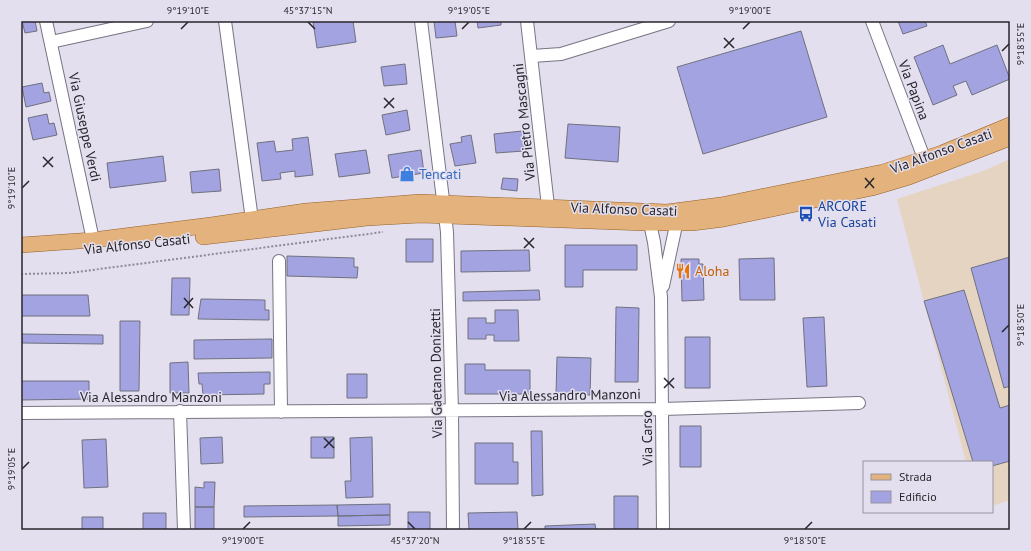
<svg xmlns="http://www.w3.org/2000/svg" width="1031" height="551" viewBox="0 0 1031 551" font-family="'PT Sans',sans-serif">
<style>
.industrial{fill:#e6d4c3}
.building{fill:#a2a3e0;stroke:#70717f}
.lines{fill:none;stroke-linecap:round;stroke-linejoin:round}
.minor-casing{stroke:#787482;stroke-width:14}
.major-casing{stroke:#956028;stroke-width:16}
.path{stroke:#8d8a95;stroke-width:2;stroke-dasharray:2 2;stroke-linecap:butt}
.minor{stroke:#fff;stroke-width:12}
.major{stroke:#e3b27d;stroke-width:15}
.ticks{fill:none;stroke:#28262c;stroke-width:1.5}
.labels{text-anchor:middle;stroke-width:3;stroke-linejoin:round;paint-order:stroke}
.street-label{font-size:14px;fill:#28262c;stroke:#e3dfee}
.shop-label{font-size:14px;fill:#366cbe;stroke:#e3dfee;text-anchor:start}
.transit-label{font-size:14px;fill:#164399;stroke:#e3dfee;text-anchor:start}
.food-label{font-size:14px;fill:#c56008;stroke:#e3dfee;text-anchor:start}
.neatline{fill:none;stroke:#28262c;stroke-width:1.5}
.ticks-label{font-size:10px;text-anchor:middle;fill:#28262c}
</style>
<rect width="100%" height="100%" fill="#e3dfee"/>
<path class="industrial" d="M1010 159V500L992 506V462H966L897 199 983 171Z"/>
<path class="building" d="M22 21H35L37 31 25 33Z
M321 21H353L356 42 317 48 313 22Z
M434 21H455L457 36 436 38Z
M477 21H501V25L478 28Z
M898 21H925L927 26 903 34Z
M801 31 827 117 703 154 677 67Z
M943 45 950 64 997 45 1010 79 972 95 966 81 953 86 957 95 933 105 914 57Z
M405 64 407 84 384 86 381 67Z
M42 83 44 93 49 92 51 101 26 107 22 87Z
M407 110 410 130 386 135 382 115Z
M47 114 49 124 54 123 57 135 33 140 28 118Z
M568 124 620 127 618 162 565 158Z
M522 131 524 151 496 153 494 134Z
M471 135 476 163 455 166 450 144 462 142 461 137Z
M308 137 313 175 295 177V171L280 173 281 179 262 181 257 143 274 141 276 152 293 150 292 139Z
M366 150 370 173 339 177 335 154Z
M421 150 424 173 392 178 388 155Z
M163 156 166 181 110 188 107 163Z
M219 169 221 191 192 193 190 172Z
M503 178 518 179 517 191 501 189Z
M406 239H433V262H406Z
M565 245H637V270H583V287H565Z
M529 250 530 271 461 272V251Z
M287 256 354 258V267H358L357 278 287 276Z
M1010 257V386L1004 388 971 268Z
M774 258 775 300H740L739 259Z
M681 259H699V264H703L704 300 682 301Z
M172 278H190L189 315H171Z
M539 290 540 300 463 301V292Z
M964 290 1000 408 1010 405V461L992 466V462H973L924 301Z
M21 295H88L90 316H21Z
M201 299 265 300V310H269V320L198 319Z
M616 307 639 308 638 382H615Z
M495 310H518L519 341H494V335H486V339H468V318H486V323H495Z
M824 317 827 386 807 387 803 318Z
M120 321H140L139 391H120Z
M22 334 103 335V344L22 343Z
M685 337H710V388H685Z
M272 339V358L194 359V340Z
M557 357 591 358 590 395 556 394Z
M188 362 189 393H170V363Z
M465 364H485V370H530V394H465Z
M270 372V384H264V394L203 395 202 384H199L198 373Z
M347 374H367V398H347Z
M21 381H89V399L21 400Z
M680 426H701V467H680Z
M531 431H542L543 495 532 496Z
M222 437 223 463 201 464 200 438Z
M311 437H334V458H311Z
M372 437 373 497 346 498 345 481H351L350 438Z
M106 439 108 487 84 488 82 440Z
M475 443H513V462H518V484H475Z
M204 482H215L214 507H195V487L204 488Z
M614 496H638V530H614Z
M390 504V515L338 516 337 505Z
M337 505 338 516 244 517V506Z
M195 507H214V530H195Z
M408 512H430V530H408Z
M517 512 518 530H469L468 513Z
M143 513H166V530H143Z
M390 515V525L338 526V516Z
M82 517H103V530H82Z
M595 524 596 530H545V526Z"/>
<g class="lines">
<g class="minor-casing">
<path id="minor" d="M46 21 93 240
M225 21 253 227
M421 21 447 232 452 411 453 530
M527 21 549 215
M872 21 927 166
M51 42 147 21
M532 56 561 54 669 21
M648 214 654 242 661 297 663 530
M279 261 281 412
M663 286 678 216
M180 411 184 530
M21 413 662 409 859 403"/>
</g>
<g class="major-casing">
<path id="major" d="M203 237 367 218 421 215 645 223H692L724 219 872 188 909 177 1010 138
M21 245 93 240 211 225 306 211 420 202 667 212 721 205 883 172 942 153 1010 125"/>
</g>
<path class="path" d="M21 274 69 273 383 232"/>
<use href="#minor" class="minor"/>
<use href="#major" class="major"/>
</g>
<path class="ticks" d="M308 22 315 29M181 29 188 22M462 29 469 22M743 29 750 22M724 38 734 48M724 48 734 38M1002 51 1009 44M384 98 394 108M384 108 394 98M43 157 53 167M43 167 53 157M865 178 874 188M22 188 29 181M865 188 874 178M524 238 534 248M524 248 534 238M184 298 193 308M184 308 193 298M1002 332 1009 325M664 378 674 388M664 388 674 378M324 438 334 448M324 448 334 438M22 469 29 462M408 522 415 529M243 529 250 522M524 529 531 522M805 529 812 522"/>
<defs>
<g id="shop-bare" transform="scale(1.2)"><path d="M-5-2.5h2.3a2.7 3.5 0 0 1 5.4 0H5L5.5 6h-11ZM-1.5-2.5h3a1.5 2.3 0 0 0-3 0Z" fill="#3f7fe0" stroke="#e3dfee" stroke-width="2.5" paint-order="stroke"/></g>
<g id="bus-bare" transform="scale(1.2)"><path d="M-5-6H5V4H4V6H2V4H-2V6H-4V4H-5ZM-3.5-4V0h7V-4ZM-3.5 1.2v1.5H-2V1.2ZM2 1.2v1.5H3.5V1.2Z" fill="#1a4fb4" stroke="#e3dfee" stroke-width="2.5" paint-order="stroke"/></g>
<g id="restaurant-bare" transform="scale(1.2)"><path d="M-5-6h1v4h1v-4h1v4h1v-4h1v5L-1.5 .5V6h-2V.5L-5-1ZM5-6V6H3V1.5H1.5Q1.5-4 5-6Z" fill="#e8710a" stroke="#e3dfee" stroke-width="2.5" paint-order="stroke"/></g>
</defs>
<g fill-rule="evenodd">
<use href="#shop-bare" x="407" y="174"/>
<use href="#bus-bare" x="806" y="214"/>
<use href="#restaurant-bare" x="683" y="271"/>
</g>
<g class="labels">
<g class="street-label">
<text transform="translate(914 90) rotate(69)" y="5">Via Papina</text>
<text transform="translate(524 122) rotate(-96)" y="5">Via Pietro Mascagni</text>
<text transform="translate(85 127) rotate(78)" y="5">Via Giuseppe Verdi</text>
<text transform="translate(941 151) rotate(-20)" y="5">Via Alfonso Casati</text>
<text transform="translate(624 209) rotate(2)" y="5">Via Alfonso Casati</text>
<text transform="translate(137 244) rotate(-6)" y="5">Via Alfonso Casati</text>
<text transform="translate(436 373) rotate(-91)" y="5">Via Gaetano Donizetti</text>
<text transform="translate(570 395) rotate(-1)" y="5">Via Alessandro Manzoni</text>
<text x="151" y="402">Via Alessandro Manzoni</text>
<text transform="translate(647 438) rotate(-91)" y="5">Via Carso</text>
</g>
<g class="shop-label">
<text x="419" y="179">Tencati</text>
</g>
<g class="transit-label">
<text x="818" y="211">ARCORE<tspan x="818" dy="16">Via Casati</tspan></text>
</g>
<g class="food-label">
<text x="695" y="276">Aloha</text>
</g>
</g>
<rect width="1031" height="551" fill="none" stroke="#e3dfee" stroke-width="44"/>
<rect x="863" y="461" width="130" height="52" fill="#e3dfee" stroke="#9895a0"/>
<rect x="871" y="474" width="20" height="6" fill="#e3b27d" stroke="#9895a0"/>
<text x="899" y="481" font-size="12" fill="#28262c">Strada</text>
<rect x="871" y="491" width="20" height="12" fill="#a2a3e0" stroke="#9895a0"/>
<text x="899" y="501" font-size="12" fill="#28262c">Edificio</text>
<rect x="22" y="22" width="987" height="507" class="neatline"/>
<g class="ticks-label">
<text x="188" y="14">9°19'10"E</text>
<text x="308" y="14">45°37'15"N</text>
<text x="469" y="14">9°19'05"E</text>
<text x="750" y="14">9°19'00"E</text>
<text transform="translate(1020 44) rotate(-90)" y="4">9°18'55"E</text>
<text transform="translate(11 188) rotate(-90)" y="4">9°19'10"E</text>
<text transform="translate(1020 325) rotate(-90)" y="4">9°18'50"E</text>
<text transform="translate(11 469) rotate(-90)" y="4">9°19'05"E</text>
<text x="243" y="544">9°19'00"E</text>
<text x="415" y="544">45°37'20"N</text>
<text x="524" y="544">9°18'55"E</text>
<text x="805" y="544">9°18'50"E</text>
</g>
</svg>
